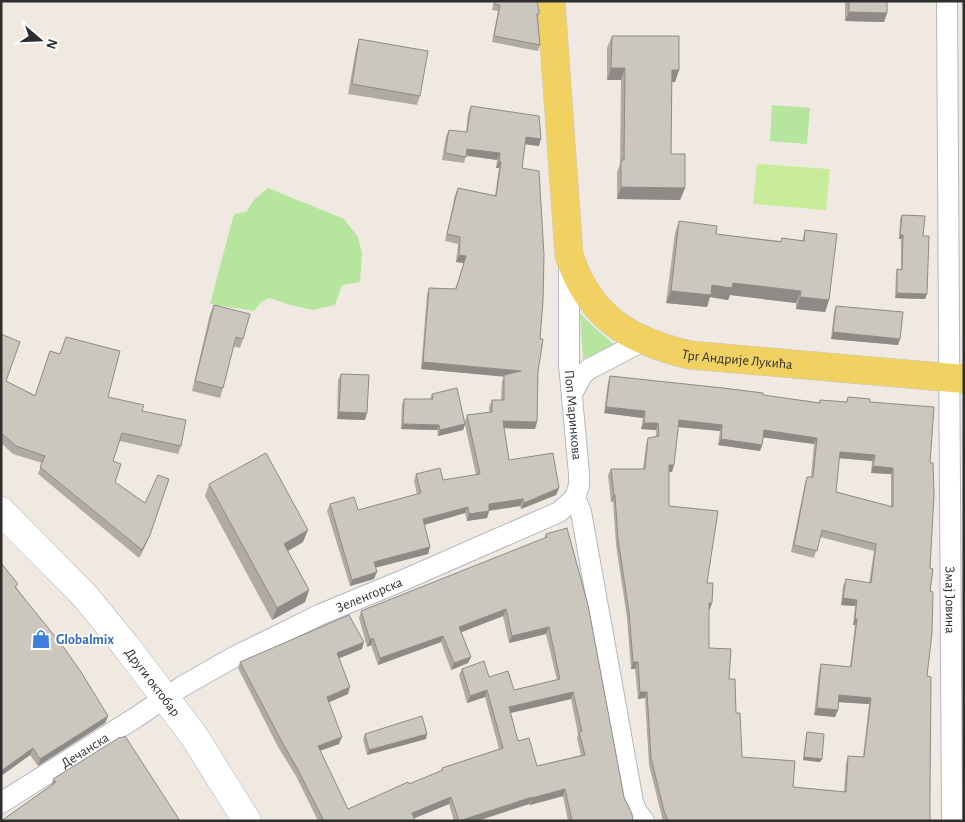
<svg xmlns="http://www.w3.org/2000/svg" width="965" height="822" viewBox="0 0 965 822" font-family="'Alegreya Sans',sans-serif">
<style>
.green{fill:#b6e59e}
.pitch{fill:#c9ec9a}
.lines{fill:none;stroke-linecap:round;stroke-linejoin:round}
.street-casing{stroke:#b4b7c1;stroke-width:22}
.secondary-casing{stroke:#b4b7c1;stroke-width:29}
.primary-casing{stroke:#c9c9c9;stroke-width:29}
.street{stroke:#fff;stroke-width:20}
.secondary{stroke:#fff;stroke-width:28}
.primary{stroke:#f2d163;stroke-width:28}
.wall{fill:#afaba4;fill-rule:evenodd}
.shaded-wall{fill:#8e8b86}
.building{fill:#cbc7bf;stroke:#8e8b86;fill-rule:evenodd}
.labels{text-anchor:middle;stroke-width:4;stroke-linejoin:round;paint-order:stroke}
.street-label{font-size:14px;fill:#2e2e2e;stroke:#fff}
.shop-label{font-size:14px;font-weight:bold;fill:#366cbe;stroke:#fff;text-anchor:start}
</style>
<rect width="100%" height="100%" fill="#efe9e1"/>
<path class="green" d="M772 105 810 108 807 144 770 141Z
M268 188 344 219 358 237 362 253 360 282 342 285 335 305 313 310 290 305 269 298 260 303 254 311 210 304 234 214 246 212 254 200Z
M580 313 596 329 615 345 583 359Z"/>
<path class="pitch" d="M757 164 830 169 826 210 753 204Z"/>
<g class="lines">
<g class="street-casing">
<g id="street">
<path id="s1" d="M947 1 952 821"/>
<path id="s2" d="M569 263V364L579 474V485L575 498 581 512 633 802 637 812 644 821"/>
<path d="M573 392 582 375 589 369 643 341"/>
<path id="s3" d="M1 803 135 718 183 686 234 657 319 615 406 579 559 512 575 498"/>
</g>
</g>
<g class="secondary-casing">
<g id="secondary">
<path id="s4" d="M1 511 85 596 125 645 194 736 247 821"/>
</g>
</g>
<g class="primary-casing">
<g id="primary">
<path id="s5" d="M551 1 569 255C589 317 629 341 690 355L964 379"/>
</g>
</g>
<use href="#street" class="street"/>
<use href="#secondary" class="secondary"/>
<use href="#primary" class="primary"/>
</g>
<path class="wall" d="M494 1H537L539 14 538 17 540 45 538 51 492 42 498 11 492 10Z
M845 1H887V13L884 22 845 21Z
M612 36 679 70 675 82H672L671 154 685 188 680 200 617 199V172L620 164 621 80H607V48Z
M359 39 420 96 417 105 348 94 356 49Z
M471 106 539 146 525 144 522 168 540 339 538 372 537 422 535 429 504 428 509 460 559 488 556 495 521 509 520 506 489 511 487 518 467 521 465 513 424 525 430 547 428 554 375 567 374 579 350 586 327 511 330 504 358 510 417 494 414 481 416 474 443 480 476 475 465 425 463 430 438 436 437 430 401 429 402 404 404 399H430L432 394 465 421 467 415 489 412V407L492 400H501L502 382 504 376 421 369 427 295 429 288 455 289 464 263 456 262 458 244 445 241 455 195 458 188 495 196 499 168H496L497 160 466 156 464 163 442 160 446 136 449 130 466 132 468 113Z
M902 215 923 236 925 299 895 298 896 274 897 269H901V239H899L900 219Z
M679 221 716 234 781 241 782 238 802 241 805 230 829 300 825 312 796 309V303L730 295 728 300 710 297 707 307 666 303 675 233Z
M214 305 243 339 240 348 233 346 223 388 220 398 192 391 210 314Z
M836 306 900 339 898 345 831 339 834 312Z
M1 334 6 381 35 395 108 397 142 411 181 446 178 454 120 441 113 461 115 482 147 542 139 558 38 474 42 463 13 454 1 443Z
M341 374 365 420 337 419 338 380Z
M610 376 819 403 820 400 846 402 848 397 870 402 930 463V591L927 676 930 821H663L649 765 645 698 638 699 635 669H631L627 618 616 545 613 501 611 502 608 475 611 469H643L646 445 648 438 656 437V430L641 429 643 418 604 413 608 382ZM678 427 720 431 718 445 760 451 762 445 763 437 814 444 811 477H807L805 483 791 552 814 558 820 537 874 551 869 583 846 579 843 586 841 605 855 606 853 625H855L850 667 821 664 819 671 814 715 835 717 838 710V702L869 704 863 757 848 756 846 763 844 792 793 787 742 757 736 713 729 679 709 648V609H710L707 583 669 506V472H672ZM839 458 872 461 871 473 891 474V506L836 492Z
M209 484 303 542 288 551 309 590 305 602 272 620 205 496Z
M546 534 624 797 633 821H568L563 796 530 805 529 804 477 821H454L449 804 414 818 415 821H318L296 776 278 747 238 668 240 662 362 649 339 658 348 694 329 702 339 744 320 751 348 809 441 771 442 768 499 749 485 697 467 703 459 675 462 669 489 677 514 690 557 680 546 634 509 643 503 616 461 632 471 657 468 663 451 670 441 642 378 665 371 645 367 647 359 618 361 611 544 539ZM571 699 578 734 577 738 581 755 537 766 518 741 510 713Z
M1 563 17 588 108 716 105 723 38 766 30 755 1 776Z
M807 732 820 762 803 760 806 735Z
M365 734 426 739 367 755 363 739Z
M53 779 180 821 51 786Z"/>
<path class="shaded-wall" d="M849 12 887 13 884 22 845 21Z
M611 68H625L621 80H607Z
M672 70H679L675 82H668Z
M526 137 541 139 539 146 524 144Z
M467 149 500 153 497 160 465 155Z
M499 161 501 162 499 168H496Z
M621 187 685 188 680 200 617 199Z
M900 235H903L901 239H899Z
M459 255 466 256 464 263 456 262Z
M733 283 801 291 796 303 730 295 728 300 710 297 707 307 666 303 671 291Z
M897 293 927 294 925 299 895 298Z
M800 297 829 300 825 312 796 309Z
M833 332 900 339 898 345 831 339Z
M423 362 521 371 518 378 421 369Z
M606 407 645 411 643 418 604 413Z
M339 412 367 413 365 420 337 419Z
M679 420 722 425 720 431 677 427Z
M503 421 537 422 535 429 501 428Z
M644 423H658L656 430 641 429Z
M403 424 439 425 437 430 401 429Z
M465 424 463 430 438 436 440 430Z
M764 430 817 438 814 444 761 437Z
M721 439 762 445 760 451 718 445Z
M840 452 875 455 872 461 838 458Z
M669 465H674L672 472 667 471Z
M873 466 893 468 891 474 871 473Z
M559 488 556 495 521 509 524 503Z
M614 495H615L613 501 611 502Z
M523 499 520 506 486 511 489 504Z
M468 507 465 513 420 526 423 519Z
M489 511 487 518 467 521 469 514Z
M308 530 303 542 279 556 284 544Z
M150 535 147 542 139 558 142 550Z
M430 547 428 554 371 569 374 562Z
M377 572 374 579 350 586 352 580Z
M309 590 305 602 272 620 277 608Z
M843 598 857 600 855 606 841 605Z
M709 603H712L710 609H706Z
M506 609 503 616 457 634 459 627Z
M855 618 857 619 855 625H853Z
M549 627 546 634 509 643 512 636Z
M443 636 441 642 378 665 380 658Z
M373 638 371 645 367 647 370 640Z
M364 642 362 649 335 660 337 653Z
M471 657 468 663 451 670 454 663Z
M633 662H638L635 669H631Z
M350 687 348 694 325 704 327 697Z
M487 690 485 697 467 703 470 696Z
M573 692 571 699 506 714 509 707Z
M640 692H647L645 698 638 699Z
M839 695 871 698 869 704 837 702Z
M817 708 838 710 835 717 814 715Z
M108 716 105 723 38 766 40 759Z
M427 734 426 739 367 755 369 750Z
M342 737 339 744 316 752 318 746Z
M33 748 30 755 1 776V771Z
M804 757 822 759 820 762 803 760Z
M565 789 563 796 530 805 532 798Z
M451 797 449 804 410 820 412 813Z
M532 797 529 804 477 821H459Z"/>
<path class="building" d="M495 1H537L539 11V14H537L540 45 494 36 500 5 494 4Z
M849 1H887V13L849 12Z
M612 36H679V70H672L671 154H685V188L621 187V160H624L625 68H611Z
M359 39 428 51 420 96 352 84Z
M471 106 539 116 541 139 526 137 522 168 539 171 544 255 543 301 540 339H543L538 372 537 422 503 421 509 460 553 453 559 488 524 503 523 499 489 504V511L469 514 468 507 423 519 430 547 374 562 377 572 352 580 330 504 354 497 358 510 421 493 416 474 440 468 443 480 480 474 467 415 492 412V400H504V375L521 371 423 362 429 288 456 289 466 256 459 255 460 237 447 234 458 188 496 196 501 162 499 161 500 153 467 149 466 157 445 153 449 130 467 132Z
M902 215 925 216 923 236H929L927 294 897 293V269L902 270 903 235H900Z
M679 221 717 226 716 234 781 242 782 238 804 241 805 230 837 234 829 300 800 297 801 291 733 283 732 288 712 285 711 295 671 291Z
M214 305 250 314 243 339 236 337 223 388 195 381Z
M836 306 903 312 900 339 833 332Z
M1 334 20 342 6 381 35 396 50 351 60 354 66 337 120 351 108 397 144 405 142 411 186 420 181 446 122 433 113 461 121 464 115 482 145 503 158 475 169 479 150 535 142 550 40 467 45 456 16 446 1 433Z
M341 374 369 375 367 413 339 412Z
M610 376 723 388 763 393V395L820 403V400L847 402 848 397 870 399V402L934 407 930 463H933L934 495 930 568 933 569 930 591 933 592 932 633 927 676 931 677 930 792V821H668L664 811 651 758 647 692H640L638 662H633L629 612 618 539 615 495H614L611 469H645L648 438 659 436 658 423H644L645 411 606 407ZM679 420 722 425 721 439 762 445 764 430 817 438 813 477H807L794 545 817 551 822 530 876 544 871 583 846 579 843 598 857 600 855 618 857 619 851 667 821 664 817 708 838 710 839 695 871 698 864 757 848 756 846 792 793 787 795 761 742 757 740 713H736L735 679H729L731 649 709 648V603H712L713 583H707L718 511 669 506V465H674ZM840 452 875 455 873 466 893 468V507L836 492Z
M457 388 465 424 440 430 439 425 403 424 404 399H433L432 394Z
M266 453 308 530 284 544 309 590 277 608 209 484Z
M567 528 588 605 624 797 632 814 633 821H572L565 789 532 798V797L459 821 451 797 412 813 415 821H324L298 770 281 740 240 662 349 615 364 642 337 653 350 687 327 697 342 737 318 746 348 809 408 782 409 784 443 770 442 768 503 748 487 690 470 696 462 669 484 661 489 677 508 671 514 690 560 679 549 627 512 636 506 609 459 627 471 657 454 663 443 636 380 658 373 638 370 640 361 611 547 537 546 534ZM573 692 582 731 579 732 585 755 537 766 529 738 518 741 509 707Z
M1 563 18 584 15 587 62 645 81 672 108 716 40 759 33 748 1 771Z
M422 716 427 734 369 750 365 734Z
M807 732 824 734 822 759 804 757Z
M125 736 180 821H1L56 782 53 779 120 737 121 738Z"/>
<defs>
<g id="shop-bare" transform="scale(1.5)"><path d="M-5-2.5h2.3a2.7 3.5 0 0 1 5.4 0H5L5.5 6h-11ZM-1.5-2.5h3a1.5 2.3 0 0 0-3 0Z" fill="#3f7fe0" stroke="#fff" stroke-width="2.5" paint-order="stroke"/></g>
</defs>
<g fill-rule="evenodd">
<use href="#shop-bare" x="41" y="639"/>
</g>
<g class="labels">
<g class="street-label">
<text dy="5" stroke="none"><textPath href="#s5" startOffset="468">Трг Андрије Лукића</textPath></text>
<text dy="5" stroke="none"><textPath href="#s2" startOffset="152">Поп Маринкова</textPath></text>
<text dy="5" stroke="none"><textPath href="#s3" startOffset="424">Зеленгорска</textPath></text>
<text dy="5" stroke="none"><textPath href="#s1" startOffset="599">Змај Јовина</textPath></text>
<text dy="5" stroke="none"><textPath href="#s4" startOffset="229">Други октобар</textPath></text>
<text dy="5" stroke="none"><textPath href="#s3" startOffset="99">Дечанска</textPath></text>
</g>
<g class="shop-label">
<text x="56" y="644">Globalmix</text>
</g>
</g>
<rect width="965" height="822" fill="none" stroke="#2e2e2e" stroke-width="5"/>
<g transform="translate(40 40) rotate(109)" stroke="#ffffff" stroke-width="4" paint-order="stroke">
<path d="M0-4L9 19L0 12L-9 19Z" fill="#2e2e2e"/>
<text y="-8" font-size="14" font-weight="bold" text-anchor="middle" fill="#2e2e2e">N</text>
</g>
</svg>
